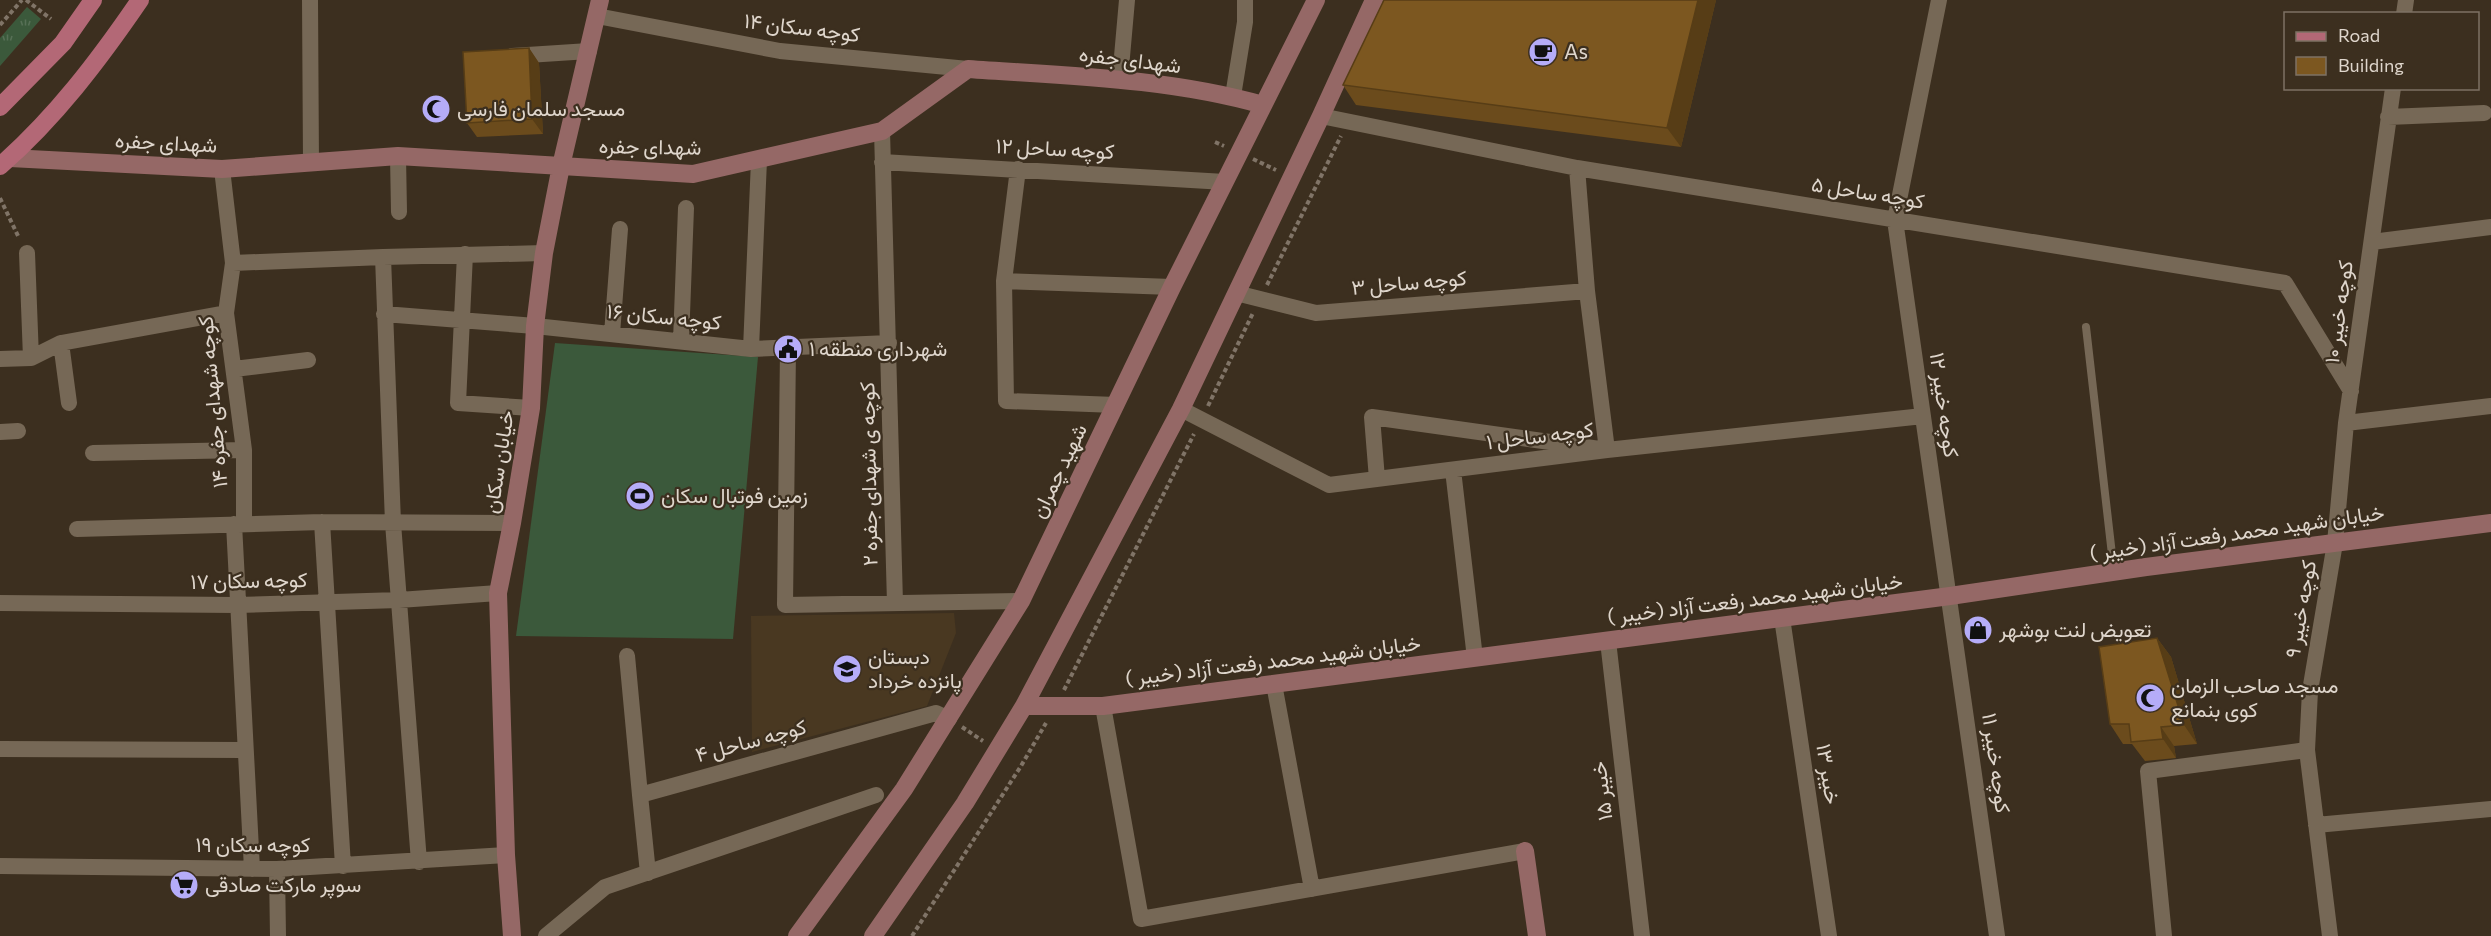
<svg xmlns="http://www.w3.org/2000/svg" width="2491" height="936" viewBox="0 0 2491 936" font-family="Commissioner,Vazirmatn,sans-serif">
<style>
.built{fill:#493821}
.grass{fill:url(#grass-tufts)}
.pitch{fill:#3b593b}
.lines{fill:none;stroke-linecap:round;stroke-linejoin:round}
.path{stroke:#807467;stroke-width:4;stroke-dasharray:4.5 3;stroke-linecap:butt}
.lane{stroke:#766856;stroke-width:8}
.street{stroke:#766856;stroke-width:16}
.secondary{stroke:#956866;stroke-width:18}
.primary{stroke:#b36876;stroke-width:18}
.wall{fill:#6b4b1c}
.shaded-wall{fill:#573d16}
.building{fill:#7c5720;stroke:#573d16;stroke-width:1.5}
.labels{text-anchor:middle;stroke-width:4.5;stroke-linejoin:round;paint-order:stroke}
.street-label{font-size:21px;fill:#dfd6cc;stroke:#3c2f1f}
.poi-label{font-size:21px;fill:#dfd6cc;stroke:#3c2f1f;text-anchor:start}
</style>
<defs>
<pattern id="grass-tufts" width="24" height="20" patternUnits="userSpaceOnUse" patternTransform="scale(1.5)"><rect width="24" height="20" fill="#3b593b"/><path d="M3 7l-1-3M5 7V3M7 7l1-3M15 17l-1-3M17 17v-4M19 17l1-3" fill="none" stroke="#577056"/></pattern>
</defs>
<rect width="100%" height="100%" fill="#3c2f1f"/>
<path class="built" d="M954 613 956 633 927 706 752 752 751 616Z"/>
<path class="grass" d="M27 7 41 19 0 66V38Z"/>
<path class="pitch" d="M555 343 758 357 733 639 516 636Z"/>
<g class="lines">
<path class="path" d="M26 0 51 19
M0 25 22 0
M1215 142 1224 146
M1253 159 1276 170
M0 198 19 238
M1267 285 1341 136
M1208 406 1253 313
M1064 690 1194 434
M962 727 983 741
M912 936 1021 766 1046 723"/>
<path class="lane" d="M2086 327 2114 572"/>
<path class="street" d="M310 0 311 163
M1939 0 1895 220 1997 936
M2404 14 2406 0
M597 16 780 51 968 69
M512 56 589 51
M1120 79 1127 0
M1233 96 1245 22V0
M1321 116 1577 168 2285 283 2351 391
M2388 117 2484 113
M882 131 895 603
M398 156 399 212
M882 162 1225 182
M222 169 233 263 226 313 244 450V524
M1018 169 1004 281 1006 401 1116 405
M2372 242 2491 227
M27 253 31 358
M465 254 458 403 531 408
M383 257 544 253
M233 263 383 257 393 523 419 862
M1004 281 1172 287
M1236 293 1316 313 1587 291
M384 314 535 326 751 349 889 343
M612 334 620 229
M681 341 686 208
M61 343 69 403
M751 349 759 160
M788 349 785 605 1021 601
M0 359 31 358 61 343 226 313
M234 369 308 360
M1181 409 1329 485 1607 450 1923 416
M2346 423 2491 406
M0 432 18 431
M93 453 244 450
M1453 470 1475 658
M1377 479 1372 417 1607 450 1587 291 1577 168
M322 522 343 866
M234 524 252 869
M77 529 322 522 512 523
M0 603 236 605 399 600 498 593
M1782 618 1829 936
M1608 641 1642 936
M627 656 640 795
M1274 684 1312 889
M1103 706 1141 919 1525 851
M0 749 244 750
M2316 825 2491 809
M0 866 277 869 506 855
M277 869 278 936
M648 873 640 795 936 713 949 719
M546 936 605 887 876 795
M2164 936 2148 771 2307 750
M2330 936 2307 750 2310 691 2335 543 2346 423 2393 88"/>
<path class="secondary" d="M10 158 222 169 398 156 693 174 882 131 968 69C1066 76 1168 78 1263 105
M1024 706H1103L1950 596 2146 567 2491 523
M1525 851 1537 936
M512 936 506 855 498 593 512 523 531 408 535 326 544 253 561 166 600 0
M797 936 904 789 1021 601 1172 287 1316 0
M873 936 965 803 1024 706 1181 409 1321 116 1374 0"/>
<path class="primary" d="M0 107 63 43 93 0
M0 166C55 118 99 60 140 0"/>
</g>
<path class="wall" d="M1716 0 1681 147 1356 105 1343 85Z
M529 48 539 63 543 134 477 137 467 123Z
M2157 638 2171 657 2197 744 2174 746 2176 758 2145 761 2132 744H2123L2110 724Z"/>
<path class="shaded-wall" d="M1698 0H1716L1681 147 1667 128Z
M529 48 539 63 543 134 532 119Z
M2157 638 2171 657 2197 744 2184 725Z
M2161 727 2174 746 2176 758 2163 739Z"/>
<path class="building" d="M1384 0H1698L1667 128 1343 85Z
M529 48 532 119 467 123 463 52Z
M2157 638 2184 725 2161 727 2163 739 2131 742 2129 724H2110L2099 647Z"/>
<defs>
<g id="cafe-disc" transform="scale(1.5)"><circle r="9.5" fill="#b5acf8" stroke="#3c2f1f"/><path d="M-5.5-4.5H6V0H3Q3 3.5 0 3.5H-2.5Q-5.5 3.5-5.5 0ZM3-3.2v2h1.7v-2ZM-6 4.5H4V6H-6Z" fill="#111"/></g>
<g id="mosque-disc" transform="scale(1.5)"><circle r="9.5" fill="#b5acf8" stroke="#3c2f1f"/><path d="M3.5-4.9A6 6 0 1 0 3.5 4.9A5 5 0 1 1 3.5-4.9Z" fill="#111"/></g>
<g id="civic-disc" transform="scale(1.5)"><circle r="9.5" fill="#b5acf8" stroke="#3c2f1f"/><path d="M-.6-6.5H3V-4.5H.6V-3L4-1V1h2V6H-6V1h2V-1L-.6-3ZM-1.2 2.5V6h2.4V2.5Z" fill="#111"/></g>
<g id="stadium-disc" transform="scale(1.5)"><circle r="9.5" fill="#b5acf8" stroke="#3c2f1f"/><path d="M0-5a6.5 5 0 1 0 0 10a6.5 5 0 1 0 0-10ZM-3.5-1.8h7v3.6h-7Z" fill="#111"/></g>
<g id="shop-disc" transform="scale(1.5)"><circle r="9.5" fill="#b5acf8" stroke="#3c2f1f"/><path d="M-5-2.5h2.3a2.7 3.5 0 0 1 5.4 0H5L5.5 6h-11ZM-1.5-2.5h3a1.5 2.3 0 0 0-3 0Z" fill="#111"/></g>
<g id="school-disc" transform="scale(1.5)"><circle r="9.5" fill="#b5acf8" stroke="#3c2f1f"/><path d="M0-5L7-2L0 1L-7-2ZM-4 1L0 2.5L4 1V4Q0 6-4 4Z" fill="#111"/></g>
<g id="supermarket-disc" transform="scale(1.5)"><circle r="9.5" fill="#b5acf8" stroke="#3c2f1f"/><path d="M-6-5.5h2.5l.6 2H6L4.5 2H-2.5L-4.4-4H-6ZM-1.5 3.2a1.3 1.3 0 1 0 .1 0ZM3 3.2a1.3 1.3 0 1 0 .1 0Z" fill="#111"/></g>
</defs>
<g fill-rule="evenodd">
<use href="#cafe-disc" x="1543" y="52"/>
<use href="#mosque-disc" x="436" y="109"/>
<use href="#civic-disc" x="788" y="349"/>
<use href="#stadium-disc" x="640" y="496"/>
<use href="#shop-disc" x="1978" y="630"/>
<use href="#school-disc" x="847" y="669"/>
<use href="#mosque-disc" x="2150" y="698"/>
<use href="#supermarket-disc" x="184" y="885"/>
</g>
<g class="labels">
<g class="street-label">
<text transform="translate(802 28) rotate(7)" y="7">کوچه سکان ۱۴</text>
<text transform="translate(1130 60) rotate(7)" y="7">شهدای جفره</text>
<text transform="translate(166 143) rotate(3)" y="7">شهدای جفره</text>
<text transform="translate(650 147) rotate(1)" y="7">شهدای جفره</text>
<text transform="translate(1055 149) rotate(3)" y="7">کوچه ساحل ۱۲</text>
<text transform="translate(1868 193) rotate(9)" y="7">کوچه ساحل ۵</text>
<text transform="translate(1409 283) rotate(-5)" y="7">کوچه ساحل ۳</text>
<text transform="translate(2339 312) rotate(-82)" y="7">کوچه خیبر ۱۰</text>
<text transform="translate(664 317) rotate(6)" y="7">کوچه سکان ۱۶</text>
<text transform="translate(213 402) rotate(-95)" y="7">کوچه شهدای جفره ۱۴</text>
<text transform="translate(1944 405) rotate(82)" y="7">کوچه خیبر ۱۲</text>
<text transform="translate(1540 436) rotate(-7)" y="7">کوچه ساحل ۱</text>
<text transform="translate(499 462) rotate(-81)" y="7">خیابان سکان</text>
<text transform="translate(1059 471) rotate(-64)" y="7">شهید چمران</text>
<text transform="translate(869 474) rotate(-91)" y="7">کوچه ی شهدای جفره ۲</text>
<text transform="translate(2237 533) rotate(-8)" y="7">( خیبر) خیابان شهید محمد رفعت آزاد</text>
<text transform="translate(249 581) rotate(-1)" y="7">کوچه سکان ۱۷</text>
<text transform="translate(1755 599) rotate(-7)" y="7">( خیبر) خیابان شهید محمد رفعت آزاد</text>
<text transform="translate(2301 609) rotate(-80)" y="7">کوچه خیبر ۹</text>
<text transform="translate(1273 661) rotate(-7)" y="7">( خیبر) خیابان شهید محمد رفعت آزاد</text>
<text transform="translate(751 741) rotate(-15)" y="7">کوچه ساحل ۴</text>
<text transform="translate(1996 763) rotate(82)" y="7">کوچه خیبر ۱۱</text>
<text transform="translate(1828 774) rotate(81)" y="7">خیبر ۱۳</text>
<text transform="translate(1602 791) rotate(-97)" y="7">خیبر ۱۵</text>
<text x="253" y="852">کوچه سکان ۱۹</text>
</g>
<g class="poi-label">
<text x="1564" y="59">As</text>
<text x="457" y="116">مسجد سلمان فارسی</text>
<text x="809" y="356">شهرداری منطقه ١</text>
<text x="661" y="503">زمین فوتبال سکان</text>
<text x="1999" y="637">تعویض لنت بوشهر</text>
<text x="868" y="664">دبستان<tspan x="868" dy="24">پانزده خرداد</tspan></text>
<text x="2171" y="693">مسجد صاحب الزمان<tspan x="2171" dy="24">کوی بنمانع</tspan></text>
<text x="205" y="892">سوپر مارکت صادقی</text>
</g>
</g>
<rect x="2284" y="12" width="195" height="78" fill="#3c2f1f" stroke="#7d7264" stroke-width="1.5"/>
<rect x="2296" y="32" width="30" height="9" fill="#b36876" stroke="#7d7264" stroke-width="1.5"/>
<text x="2338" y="42" font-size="18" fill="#dfd6cc">Road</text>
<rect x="2296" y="57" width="30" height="18" fill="#7c5720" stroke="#7d7264" stroke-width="1.5"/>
<text x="2338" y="72" font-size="18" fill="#dfd6cc">Building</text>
</svg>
